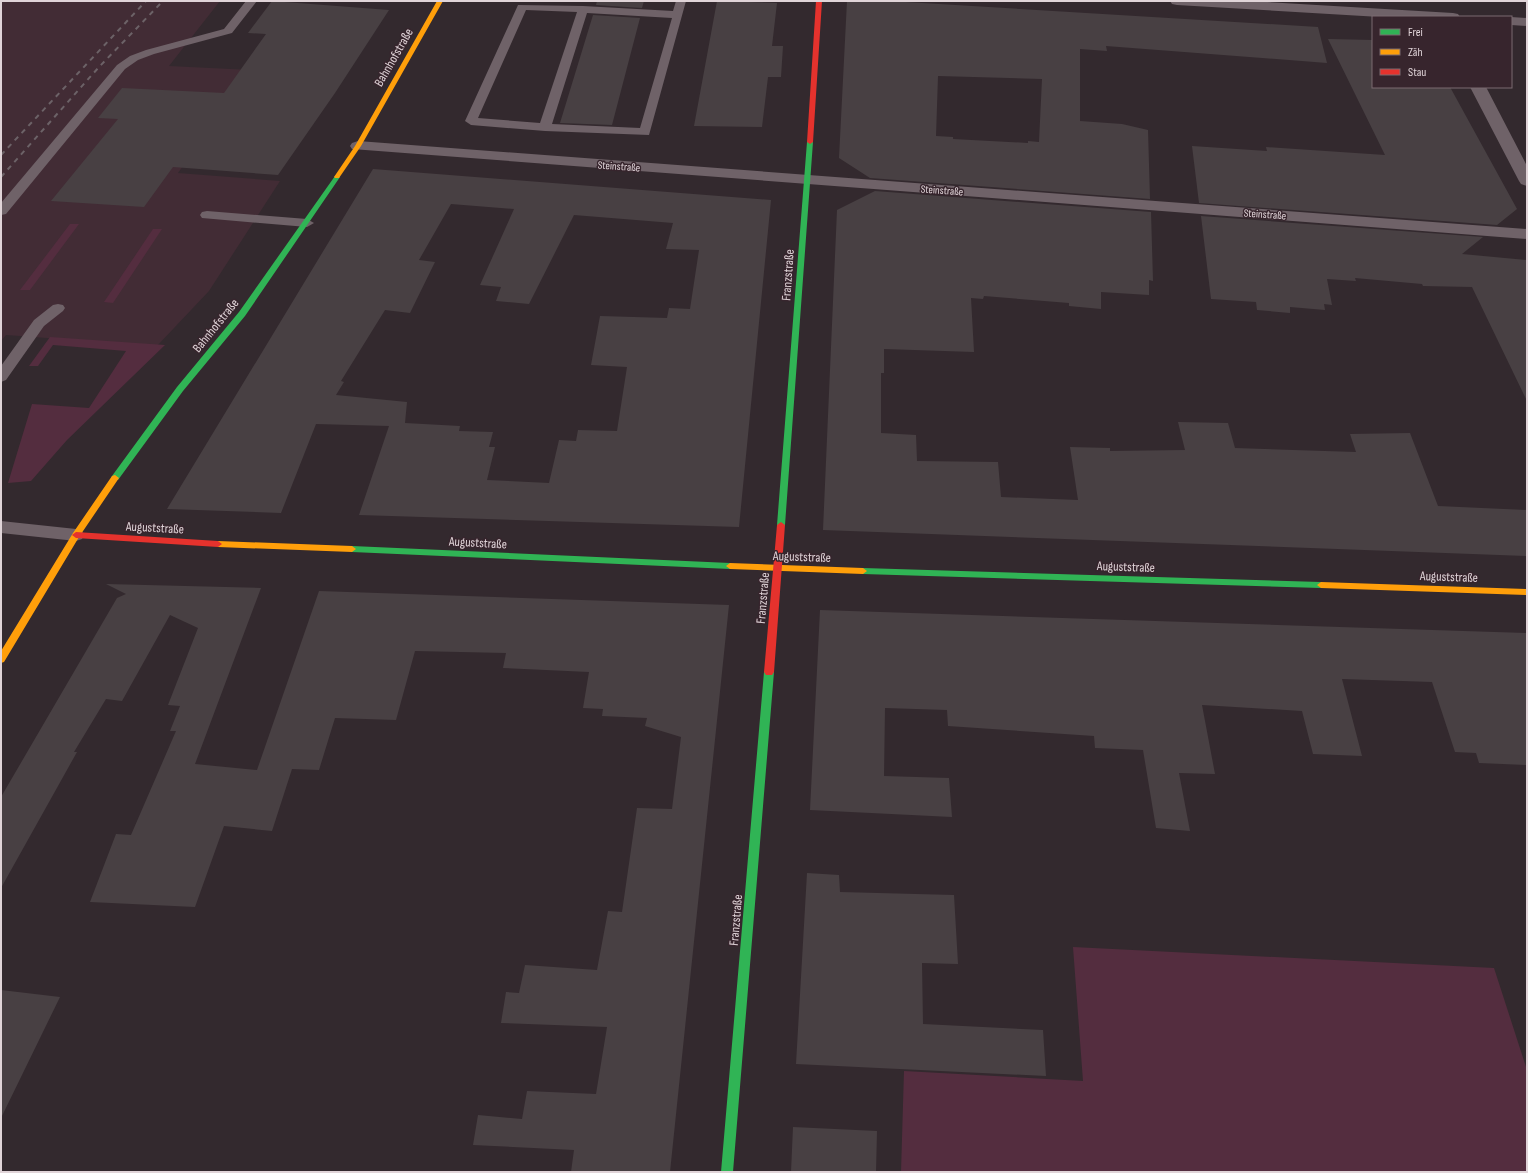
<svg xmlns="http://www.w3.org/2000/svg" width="1528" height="1173" viewBox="0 0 1528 1173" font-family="'Sofia Sans Condensed',sans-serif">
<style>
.built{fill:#422c35}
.green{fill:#542d3f}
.building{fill:#484043;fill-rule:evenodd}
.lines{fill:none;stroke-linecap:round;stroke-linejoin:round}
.lane{fill:#6f6268;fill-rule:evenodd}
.street{fill:#6f6268;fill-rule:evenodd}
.fast{fill:#30b455;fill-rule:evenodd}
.slow{fill:#ff9f0a;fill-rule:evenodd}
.jam{fill:#e5322d;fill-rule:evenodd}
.rail{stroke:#6c6267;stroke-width:2;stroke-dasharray:5 5;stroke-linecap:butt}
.labels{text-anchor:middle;stroke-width:3;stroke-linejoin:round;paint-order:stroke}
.far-street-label{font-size:11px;fill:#e0d4d8;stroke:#37252d}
.street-label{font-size:13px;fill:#e0d4d8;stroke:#37252d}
</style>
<rect width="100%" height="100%" fill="#33292e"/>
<path class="built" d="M1 1H220L169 66 251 70 178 173 280 181 209 291 157 346 6 335 1 341Z"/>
<path class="green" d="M70 224H79L30 290H20Z
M153 229H162L113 303 104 302Z
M50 337 165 345 67 440 31 481 8 483 32 404 89 408 126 351 53 345 38 366H29Z
M1073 947 1494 968 1527 1070V1172H901L904 1071 1083 1081Z"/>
<path class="building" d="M272 1 389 10 335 93 278 175 173 167 144 207 51 201 118 119 98 118 122 88 224 93 266 34 248 33Z
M597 1H644L642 8 596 5Z
M717 1 777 3 772 46H783L781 77H768L762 127 694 126Z
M847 1H889L1318 27 1327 63 1106 46 1107 51 1080 49V121L1122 124 1148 130 1150 199 870 178 839 158ZM938 76 1042 79 1039 142 1028 141V143L953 139V137L936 136Z
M593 15 640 18 612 125 560 123Z
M1328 39 1373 40V87H1450L1517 209 1497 225 1199 203 1192 146 1267 151 1266 147 1385 155Z
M373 169 771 200 739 527 359 515 389 426 316 424 281 513 167 509ZM451 204 514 209 480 285 501 287 496 301 529 304 574 215 673 223 666 249 699 250 690 309 669 308 667 318 600 316 591 365 627 367 617 431 578 430 576 441 559 440 549 483 487 480 495 447H489L493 432 459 431 460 426 405 423 407 402 336 395 344 382 341 381 385 310 410 313 435 262 419 260Z
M875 191 1151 212 1153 281 1149 280V295L1101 292V309L1069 306V303L984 296 983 299 971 298 974 352 884 349V373H881V433L916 435 917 461 998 462 1001 497 1078 500 1070 447 1110 448V451L1185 450 1178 422 1228 423 1235 448 1356 452 1350 434 1410 433 1438 506 1527 510V556L823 530 837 210Z
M1201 216 1483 237 1462 254 1527 260V401L1472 287 1423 286 1422 284 1355 278 1356 281 1327 279 1332 305 1324 304 1325 310 1290 307V313L1257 310 1256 302 1211 299Z
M106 584 261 588 195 764 257 770 319 591 729 605 670 1172H571L574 1150 473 1145 478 1115 522 1119 527 1091 596 1094 607 1027 501 1023 506 992 519 993 525 965 597 970 608 911 622 912 637 808 672 809 681 737 645 726 647 718 602 716 603 709 583 708 589 672 503 668 506 653 415 651 396 720 335 718 319 770 292 769 272 831 224 826 195 907 90 902 116 834 131 835 176 731H170L180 706 168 705 198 628 170 615 122 701 106 699 74 752H77L1 888V797L117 598 126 594Z
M820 610 1527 633V765L1479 763 1476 753 1455 752 1432 682 1342 679 1362 756 1313 754 1302 711 1202 705 1215 774 1179 773 1190 831 1156 828 1143 750 1095 748 1094 736 948 726 947 710 885 708 884 776 949 778 952 817 810 810Z
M807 873 839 875 840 892 954 895 958 964 922 963 923 1024 1043 1030 1046 1076 796 1064Z
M1 990 60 997 1 1118Z
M793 1127 877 1131 876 1172H791Z"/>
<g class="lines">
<path class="lane" d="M246 1H257L232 33 154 54 138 60 125 69 6 214 1 215V203L117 65 130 56 146 50 224 29Z
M676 1H686L649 135 545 131 471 125 465 121 518 5 583 6 673 11ZM526 10 577 12 540 123 478 118ZM587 13 672 18 640 128 552 124Z
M207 211 307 219 314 223 307 227 202 218 200 215 202 212Z
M58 304 63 305 65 308 63 311 44 326 6 380 1 382V366L34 320 53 305Z
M1 521 76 529 82 531 84 535 82 539 76 541 1 533Z"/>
<path class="street" d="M1170 1H1249L1453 13 1458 14 1460 17H1380L1177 5 1172 4Z
M1510 17H1511L1527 18V26L1511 25Z
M1470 87H1486L1527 166V186L1521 184 1519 181Z
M358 141 1527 229V239L352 149 350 146 352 143Z"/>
<path class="fast" d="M810 140 813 142 785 525 781 528 777 525 807 142Z
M337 175 340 177 245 316 183 391 118 480H112L111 478 112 476 177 387 239 312 335 176Z
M352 546 730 563 734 566 730 569 352 552 348 549Z
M863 568 1321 582 1325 585 1321 588 863 574 859 571Z
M769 668 772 669 774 672 733 1172H721L764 672 766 669Z"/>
<path class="slow" d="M437 1H443L361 146 339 178H335L334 177 355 146Z
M115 475 119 478 79 537 4 662 1 663V651L73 533 112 476Z
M218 541 352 546 356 549 352 552 218 547 214 544Z
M730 563 863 568 867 571 863 574 730 569 726 566Z
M1321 582 1527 589V595L1321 588 1317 585Z"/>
<path class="jam" d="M816 1H822L813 142 810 144 807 142Z
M781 522 785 525 774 672 772 675H766L764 672 777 525Z
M76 532 218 541 222 544 218 547 76 538 72 535Z"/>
<path class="rail" d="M1 155 146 1
M1 177 99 67 163 1"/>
</g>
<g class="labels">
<g class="far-street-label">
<text transform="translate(619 166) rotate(4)" y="4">Steinstraße</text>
<text transform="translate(942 190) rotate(4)" y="4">Steinstraße</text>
<text transform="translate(1265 214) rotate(4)" y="4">Steinstraße</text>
</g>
<g class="street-label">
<text transform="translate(393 57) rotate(-60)" y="5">Bahnhofstraße</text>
<text transform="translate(787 275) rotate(-86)" y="5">Franzstraße</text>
<text transform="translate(215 325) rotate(-51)" y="5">Bahnhofstraße</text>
<text transform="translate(155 527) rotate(3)" y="5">Auguststraße</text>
<text transform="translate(478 542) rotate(3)" y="5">Auguststraße</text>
<text transform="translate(802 556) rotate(2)" y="5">Auguststraße</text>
<text transform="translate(1126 566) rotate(2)" y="5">Auguststraße</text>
<text transform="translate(1449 576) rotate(2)" y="5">Auguststraße</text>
<text transform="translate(762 598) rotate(-85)" y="5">Franzstraße</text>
<text transform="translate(735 920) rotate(-85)" y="5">Franzstraße</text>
</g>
</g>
<rect width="1528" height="1173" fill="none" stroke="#e0d4d8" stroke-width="4"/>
<rect x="1372" y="16" width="140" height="72" fill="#37252d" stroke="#7b6b71"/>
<rect x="1380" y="29" width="20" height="6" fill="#30b455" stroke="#7b6b71"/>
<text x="1408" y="36" font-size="12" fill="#e0d4d8">Frei</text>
<rect x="1380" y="49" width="20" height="6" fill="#ff9f0a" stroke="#7b6b71"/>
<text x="1408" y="56" font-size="12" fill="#e0d4d8">Zäh</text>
<rect x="1380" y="69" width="20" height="6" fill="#e5322d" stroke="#7b6b71"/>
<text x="1408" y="76" font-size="12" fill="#e0d4d8">Stau</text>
</svg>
